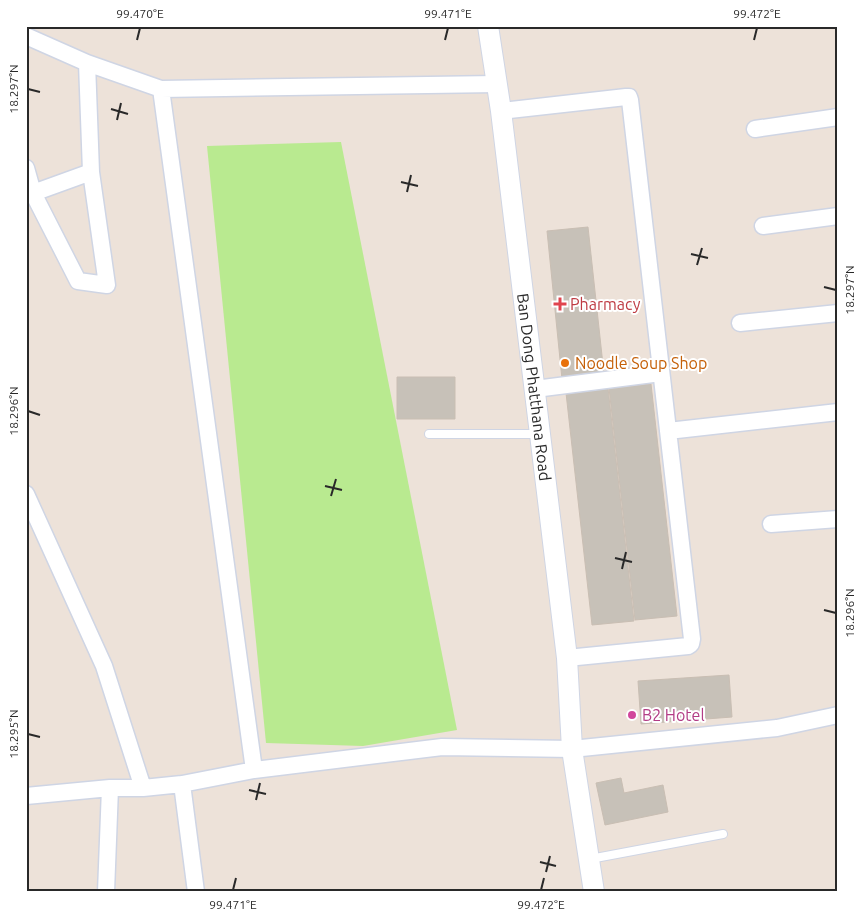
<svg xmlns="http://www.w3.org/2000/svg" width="864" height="918" viewBox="0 0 864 918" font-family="Ubuntu,sans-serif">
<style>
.green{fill:#b9ea90}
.building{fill:#c7c1b8;stroke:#c9beb3}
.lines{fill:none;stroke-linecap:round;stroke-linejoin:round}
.service-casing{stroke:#cfd5e4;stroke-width:10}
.minor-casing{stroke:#cfd5e4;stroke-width:19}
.tertiary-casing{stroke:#cfd5e4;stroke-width:22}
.service{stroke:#fff;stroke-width:8}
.minor{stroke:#fff;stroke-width:16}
.tertiary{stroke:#fff;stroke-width:20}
.ticks{fill:none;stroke:#292929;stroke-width:2}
.health-dot{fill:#e0444e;stroke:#fff;stroke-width:2}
.food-dot{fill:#e8710a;stroke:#fff;stroke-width:2}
.hotel-dot{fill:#d1479c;stroke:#fff;stroke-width:2}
.labels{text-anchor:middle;stroke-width:4;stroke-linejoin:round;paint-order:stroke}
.health-label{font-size:16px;fill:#be3a42;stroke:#fff;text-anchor:start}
.food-label{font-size:16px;fill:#c56008;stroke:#fff;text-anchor:start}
.street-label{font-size:16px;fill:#292929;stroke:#fff}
.hotel-label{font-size:16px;fill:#b23c85;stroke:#fff;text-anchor:start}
.neatline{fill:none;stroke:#292929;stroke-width:2}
.ticks-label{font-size:12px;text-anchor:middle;fill:#292929}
</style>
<rect width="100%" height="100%" fill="#ede2d9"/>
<path class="green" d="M341 142 457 730 363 746 266 743 207 146Z"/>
<path class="building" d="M588 227 604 374 562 379 547 231Z
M397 377H455V419H397Z
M651 384 677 616 635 620 609 388Z
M608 388 634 621 592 625 566 393Z
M729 675 732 717 641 724 638 681Z
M621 778 624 793 663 785 668 812 605 825 596 783Z"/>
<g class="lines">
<g class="service-casing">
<path id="service" d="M429 434H540
M590 859 723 834"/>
</g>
<g class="minor-casing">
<path id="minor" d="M26 36 87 63 161 89 497 84
M161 89 254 770
M501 111 626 97H629L630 100 692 639 691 644 688 646 567 658
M755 129 838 117
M26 168 33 193 78 281 107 285 91 172 87 63
M33 193 91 172
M763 226 838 216
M740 323 838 313
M535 389 661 373
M668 431 838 412
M26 494 104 666 143 788
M771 524 838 519
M182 784 196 892
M26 796 110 788H143L182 784 254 770 442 747 572 749 777 728 838 715
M106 892 110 788"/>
</g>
<g class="tertiary-casing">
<g id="tertiary">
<path id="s1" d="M488 26 501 111 567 658 572 749 594 892"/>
</g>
</g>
<use href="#service" class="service"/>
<use href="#minor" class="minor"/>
<use href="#tertiary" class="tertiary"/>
</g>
<path class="ticks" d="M137 40 140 28M445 40 448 28M754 40 757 28M28 89 40 92M111 109 128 114M117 120 121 103M401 182 418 186M407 192 411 175M691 254 708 258M697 265 702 248M824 287 836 290M28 411 40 415M325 486 342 490M331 496 336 479M615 558 632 562M622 569 626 552M824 610 836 613M28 734 40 737M249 790 266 794M256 800 260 783M540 862 556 866M546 872 550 856M233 890 236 878M541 890 544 878"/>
<path class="health-dot" d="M557.5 296.5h5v5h5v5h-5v5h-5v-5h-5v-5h5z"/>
<circle class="food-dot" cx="565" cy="363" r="5"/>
<circle class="hotel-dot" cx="632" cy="715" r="5"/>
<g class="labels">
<g class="health-label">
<text x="570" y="310">Pharmacy</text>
</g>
<g class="food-label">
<text x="575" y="369">Noodle Soup Shop</text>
</g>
<g class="street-label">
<text dy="6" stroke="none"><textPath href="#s1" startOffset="364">Ban Dong Phatthana Road</textPath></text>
</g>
<g class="hotel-label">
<text x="642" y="721">B2 Hotel</text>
</g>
</g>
<rect width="864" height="918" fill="none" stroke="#ffffff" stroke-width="55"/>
<rect x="28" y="28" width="808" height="862" class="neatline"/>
<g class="ticks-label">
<text x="140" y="18">99.470°E</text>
<text x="448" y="18">99.471°E</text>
<text x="757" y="18">99.472°E</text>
<text transform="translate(14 89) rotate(-90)" y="4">18.297°N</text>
<text transform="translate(850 290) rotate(-90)" y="4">18.297°N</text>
<text transform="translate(14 411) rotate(-90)" y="4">18.296°N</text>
<text transform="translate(850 613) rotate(-90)" y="4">18.296°N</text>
<text transform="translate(14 734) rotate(-90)" y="4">18.295°N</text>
<text x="233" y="909">99.471°E</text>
<text x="541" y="909">99.472°E</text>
</g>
</svg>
